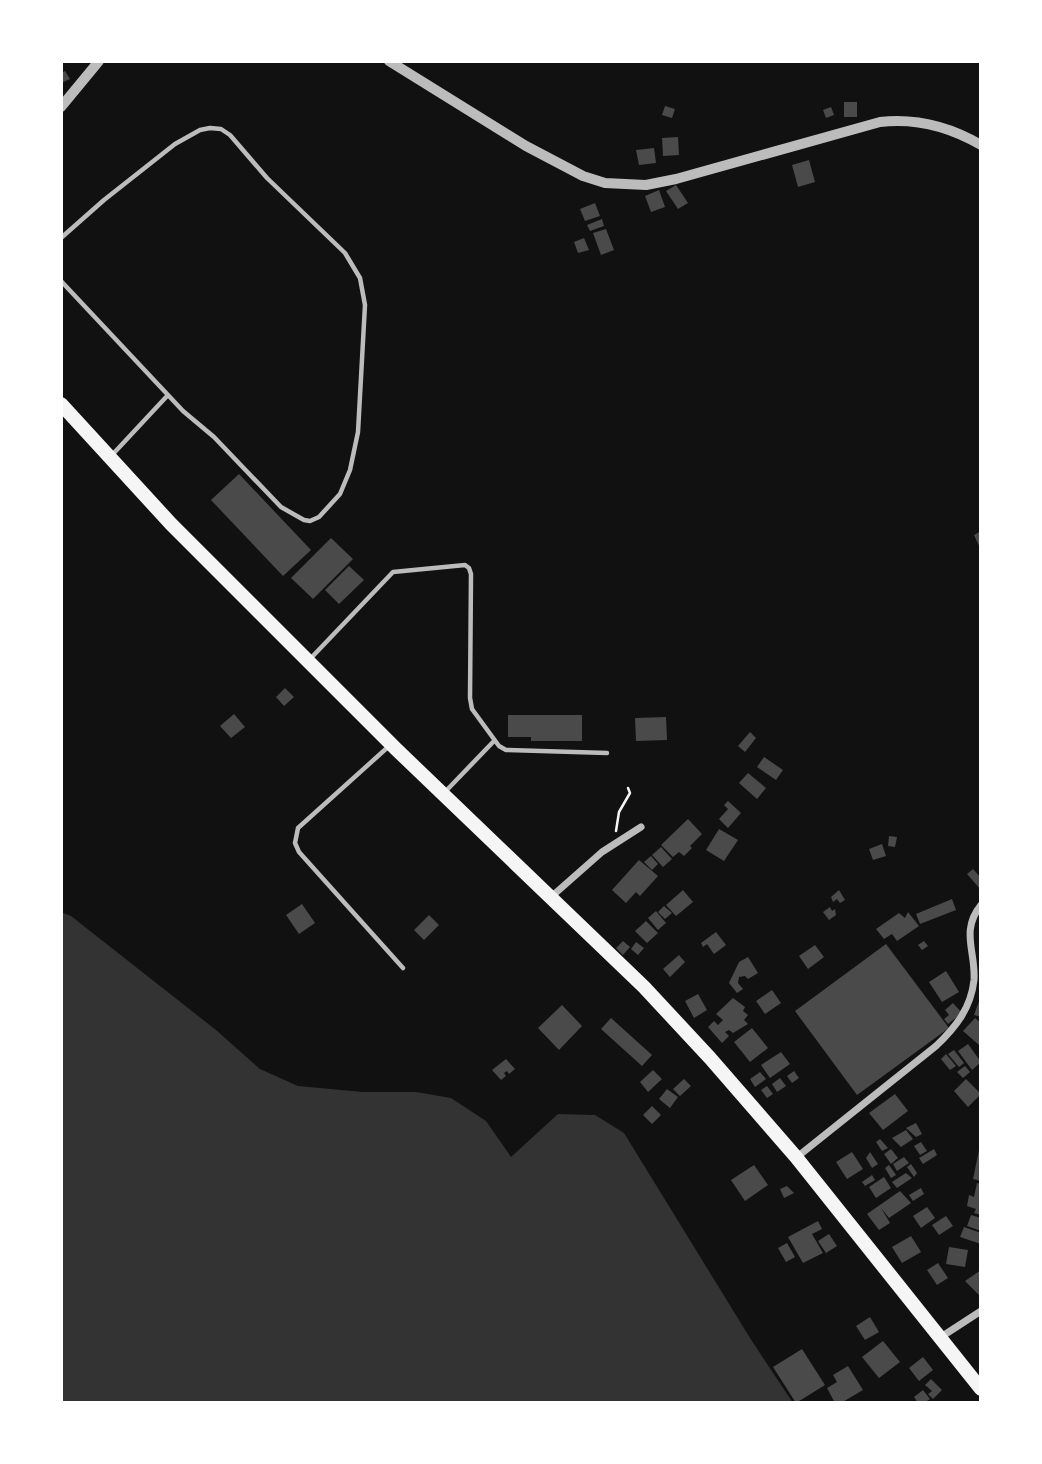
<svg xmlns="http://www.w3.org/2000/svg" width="1042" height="1464" viewBox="0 0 1042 1464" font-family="'Space Grotesk',sans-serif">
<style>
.water{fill:#333}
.building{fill:#4a4a4a}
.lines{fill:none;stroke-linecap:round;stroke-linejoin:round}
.path{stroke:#f5f5f5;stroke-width:2.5}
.service{stroke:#bcbcbc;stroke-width:4.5}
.minor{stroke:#bcbcbc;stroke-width:7}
.tertiary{stroke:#bcbcbc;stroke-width:10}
.trunk{stroke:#f5f5f5;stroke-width:14}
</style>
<rect width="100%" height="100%" fill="#111"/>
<path class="water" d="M61 912 71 916 216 1030 260 1069 298 1086 363 1092H416L451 1098 486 1121 511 1157 558 1114 595 1115 624 1133 750 1338 793 1403H61Z"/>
<path class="building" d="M65 71 70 79 61 83V73Z
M844 102H857V117H844Z
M665 106 675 109 672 118 662 115Z
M831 107 834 115 826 118 823 110Z
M678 137 679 155 663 156 662 138Z
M654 148 656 163 639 165 636 150Z
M809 160 815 182 798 187 792 165Z
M676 185 688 203 678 209 666 191Z
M659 190 665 207 651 212 645 196Z
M595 203 600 216 585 221 580 209Z
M602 219 604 226 590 231 587 225Z
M606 229 614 250 601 255 593 233Z
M584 238 589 250 578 253 574 242Z
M239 474 311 550 283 576 211 500Z
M981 531V545L979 546 974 535Z
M331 538 353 559 313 599 291 578Z
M349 566 364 580 339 604 325 590Z
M285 688 294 697 284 706 276 697Z
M234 714 245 727 231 738 220 726Z
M508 715H582V741H531V737H508Z
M666 717 667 740 636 741 635 718Z
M750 732 756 738 745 752 738 746Z
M764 757 783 770 776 780 757 767Z
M748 773 766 788 757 799 739 783Z
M728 801 741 813 728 828 719 819 728 809 724 805Z
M688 819 702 834 690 846 692 848 684 856 679 852 673 857 661 845Z
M719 829 738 840 724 861 706 850Z
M889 836 897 837 895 847 888 846Z
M882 844 886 856 873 860 869 849Z
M661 847 672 859 663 867 652 855Z
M651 856 658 864 652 870 644 862Z
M639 860 658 876 640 896 636 892 626 903 612 890Z
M973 869 981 878V890L967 874Z
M683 890 693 902 676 916 666 905Z
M839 890 845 900 840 903 837 899 833 902 831 897Z
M952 899 956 910 920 924 916 914Z
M302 904 315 923 299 934 286 915Z
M664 906 672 913 665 919 658 912Z
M830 907 832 911 835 909 836 915 829 920 823 912Z
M656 911 666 923 658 930 648 918Z
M908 912 919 926 897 941 892 934 884 939 876 929 899 913 905 918Z
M429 915 439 925 424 940 414 930Z
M646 921 658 933 647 943 635 931Z
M716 932 726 945 714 954 707 944 703 947 701 943Z
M623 941 630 947 623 955 616 948Z
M924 941 928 946 922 950 918 945Z
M636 942 644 948 638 955 631 949Z
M886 944 949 1028 857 1095 795 1011Z
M815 945 824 957 808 969 799 956Z
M679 955 685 962 670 977 663 969Z
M748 957 758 973 748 979 745 976 739 977 738 983 743 989 737 993 729 983 739 962Z
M946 971 959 992 942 1002 929 982Z
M772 990 781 1003 765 1014 756 1001Z
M698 994 707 1010 694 1018 685 1001Z
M981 996V1017L974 1015Z
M733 998 745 1007 743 1011 748 1015 744 1020 748 1024 733 1033 729 1030 725 1032 729 1036 722 1043 708 1027 714 1021 718 1025 723 1020 716 1014Z
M953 1003 962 1013 948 1024 944 1019 949 1015 945 1010Z
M562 1005 582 1026 559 1050 538 1028Z
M611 1018 652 1055 642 1066 601 1029Z
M975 1018 981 1023 979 1045 963 1031Z
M752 1028 768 1048 750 1062 734 1042Z
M968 1044 981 1062 972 1070 958 1051Z
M954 1050 964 1063 959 1067 948 1054Z
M781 1052 790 1064 770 1078 761 1065Z
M946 1054 956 1066 950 1070 941 1059Z
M506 1059 515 1069 509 1074 507 1071 504 1073 506 1076 501 1080 492 1070Z
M965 1066 970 1072 963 1078 957 1072Z
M653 1070 662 1079 648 1092 640 1082Z
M794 1071 799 1078 792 1083 787 1076Z
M760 1072 766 1079 755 1087 750 1079Z
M780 1078 786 1086 777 1092 772 1084Z
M684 1079 691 1086 680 1096 673 1089Z
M966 1079 981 1094 968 1107 954 1091Z
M767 1086 773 1094 767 1098 761 1090Z
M667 1089 678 1097 670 1108 659 1099Z
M895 1094 908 1111 883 1130 869 1113Z
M652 1106 661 1115 652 1124 643 1115Z
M916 1123 922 1134 916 1137 906 1128Z
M906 1130 913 1139 901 1147 892 1138Z
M880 1139 888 1148 882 1151 876 1142Z
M921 1142 927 1151 920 1155 914 1146Z
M891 1149 898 1158 891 1164 884 1154Z
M934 1149 937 1155 923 1164 919 1158Z
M979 1150 981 1151V1181L973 1179Z
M852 1152 863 1169 847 1179 836 1162Z
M870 1152 878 1164 872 1168 866 1158Z
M904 1157 909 1163 897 1171 893 1164Z
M911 1164 917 1173 914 1177 907 1167Z
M754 1165 768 1185 745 1201 731 1180Z
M889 1165 896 1175 891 1178 885 1168Z
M906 1173 912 1178 897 1188 892 1182Z
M872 1175 875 1180 865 1186 862 1182Z
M884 1177 891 1188 876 1198 869 1187Z
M977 1183 981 1184V1215L974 1213 976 1209 967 1206 969 1195 974 1197Z
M787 1186 794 1193 784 1198 780 1189Z
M921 1188 924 1194 913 1201 909 1195Z
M900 1191 911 1203 889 1218 881 1208 890 1223 879 1230 867 1214Z
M927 1207 935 1218 921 1228 913 1216Z
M971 1215 981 1218V1231L967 1226Z
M946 1216 953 1226 939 1235 932 1225Z
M818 1221 822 1229 812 1234 823 1253 803 1263 788 1237Z
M964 1227 981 1233V1244L960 1237Z
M829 1234 837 1246 826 1253 818 1241Z
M911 1236 921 1252 902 1263 892 1247Z
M787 1243 795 1257 786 1262 778 1248Z
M949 1247 968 1250 965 1267 946 1264Z
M938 1263 948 1278 937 1285 927 1270Z
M981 1270V1297L965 1281Z
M870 1317 879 1332 865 1340 856 1326Z
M883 1341 900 1362 879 1378 862 1357Z
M802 1349 825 1385 796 1403 773 1367Z
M923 1357 933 1370 919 1381 909 1368Z
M848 1366 863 1390 841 1403H835L827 1388 837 1382 833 1375Z
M931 1379 942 1390 933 1399 928 1394 932 1391 925 1385Z
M923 1390 930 1399 924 1403H918L914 1397Z"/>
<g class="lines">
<path class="path" d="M616 831 619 812 630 793 628 788"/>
<path class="service" d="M61 238 104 200 175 144 200 130 210 128 221 129 230 135 267 178 345 253 360 278 365 305 358 432 350 470 340 494 319 517 310 521 304 520 281 507 214 437 183 411 168 395
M61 281 168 395 113 454
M311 658 393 572 465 565 469 568 471 574 470 698 472 709 499 746 506 750 607 753
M388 747 298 828 295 843 299 852 403 968
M444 793 494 741"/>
<path class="minor" d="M551 897 602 852 641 827
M797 1157 936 1046C956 1027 971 1008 974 980 976 952 960 931 981 905
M941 1337 981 1311"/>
<path class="tertiary" d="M389 61 526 146 583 176 605 183 646 185 676 179 880 122C915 118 950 127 981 145
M61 107 99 61"/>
<path class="trunk" d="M61 404 171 524 396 749 644 987 710 1058 796 1157 981 1389"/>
</g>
<rect width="1042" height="1464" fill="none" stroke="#ffffff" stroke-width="126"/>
</svg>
